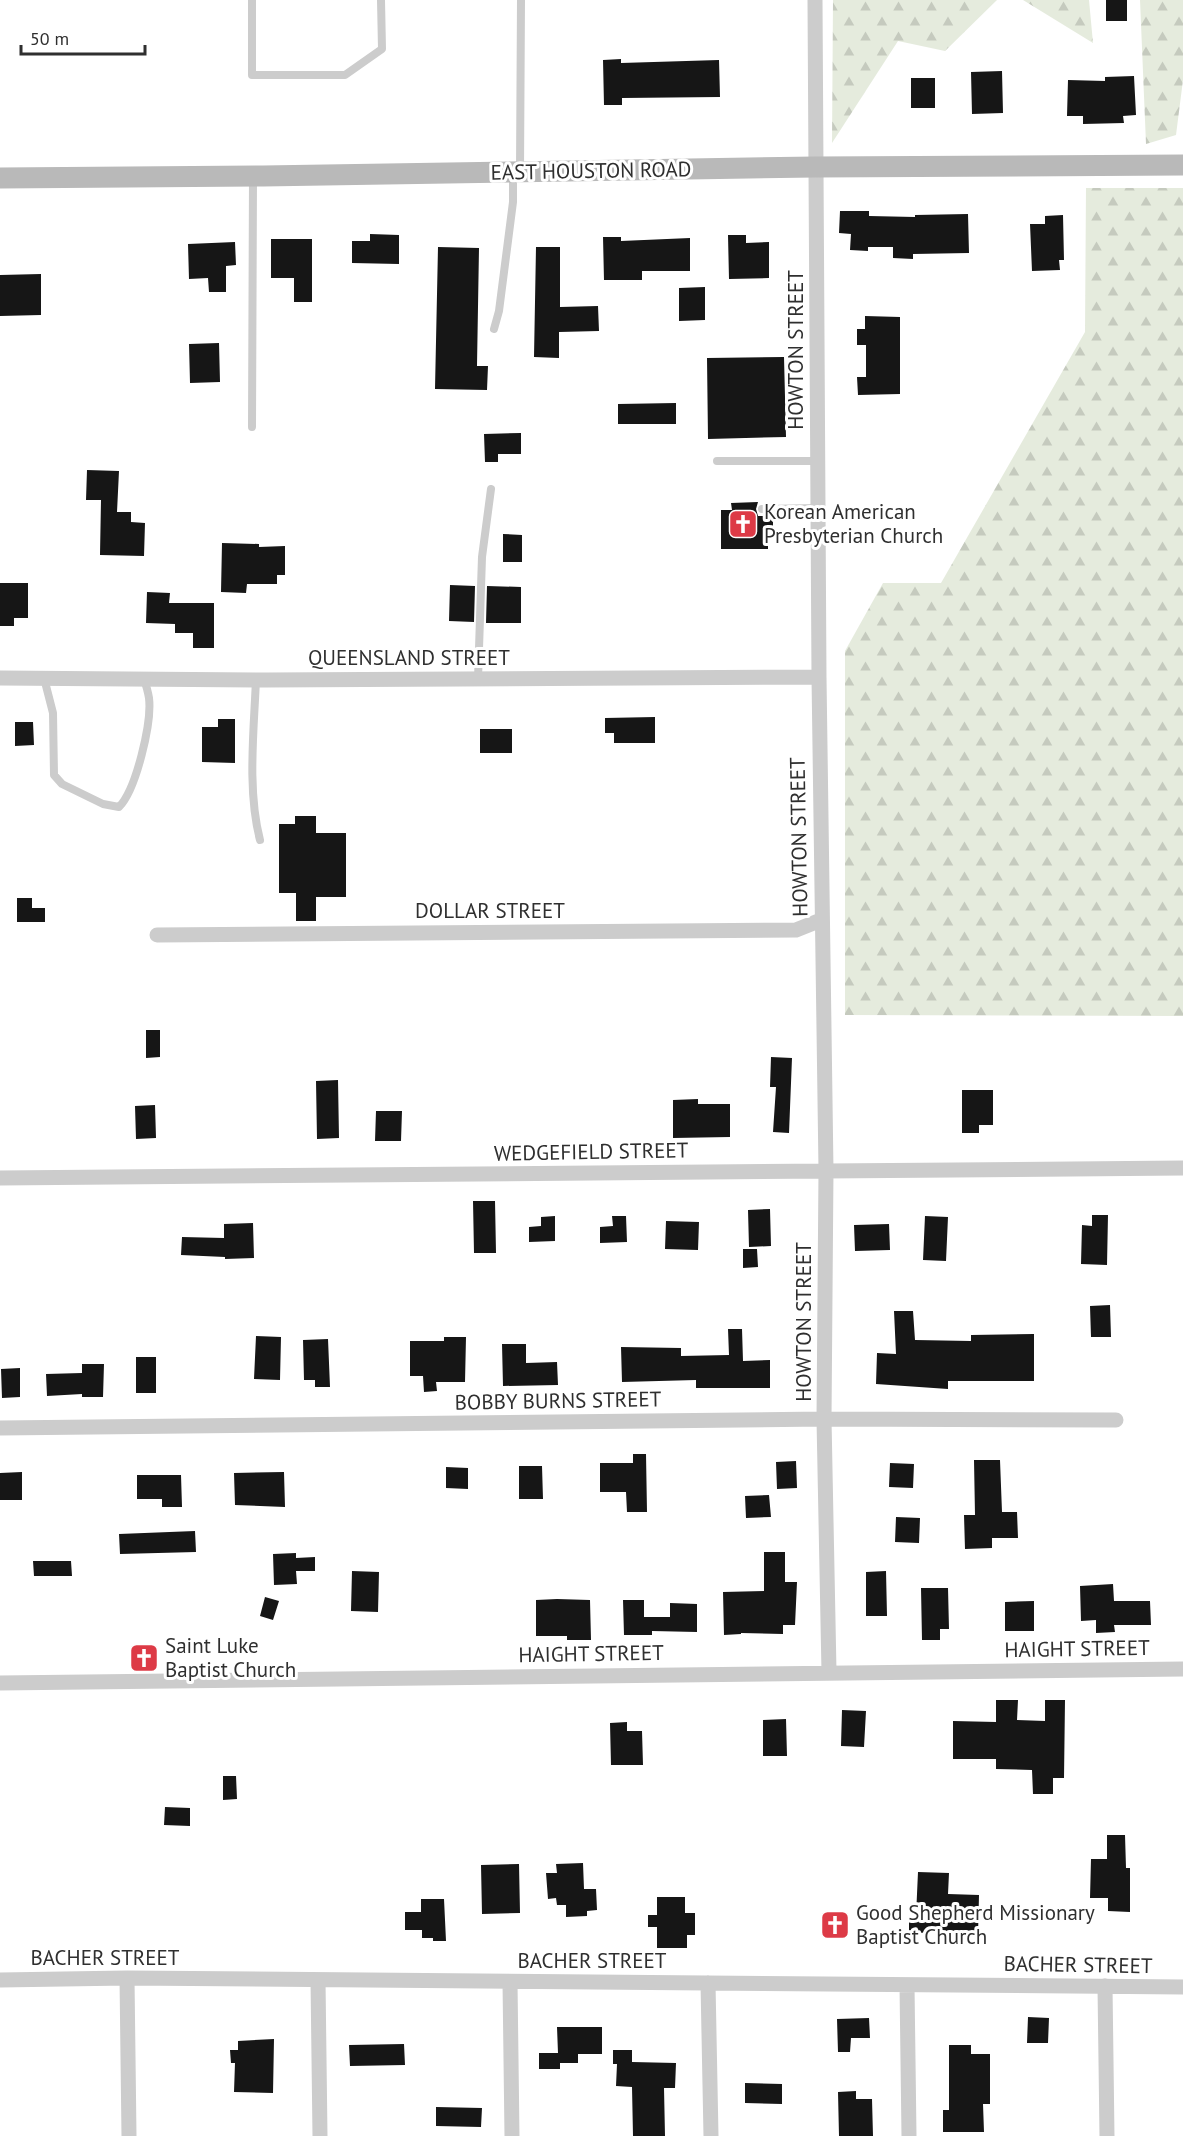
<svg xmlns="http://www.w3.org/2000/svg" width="1183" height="2136" viewBox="0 0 1183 2136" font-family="'PT Sans',sans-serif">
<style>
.forest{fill:url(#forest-firs)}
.building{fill:#161616}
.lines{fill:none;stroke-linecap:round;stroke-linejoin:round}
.lane{stroke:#ccc;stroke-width:8}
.street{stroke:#ccc;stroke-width:15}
.secondary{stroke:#b9b9b9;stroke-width:21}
.labels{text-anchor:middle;stroke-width:6;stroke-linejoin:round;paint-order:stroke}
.street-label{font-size:21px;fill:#2f2f2f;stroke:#fff}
.poi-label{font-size:21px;fill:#2f2f2f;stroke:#fff;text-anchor:start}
</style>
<defs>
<pattern id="forest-firs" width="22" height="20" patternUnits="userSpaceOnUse" patternTransform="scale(1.5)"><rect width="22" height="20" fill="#e5ebdd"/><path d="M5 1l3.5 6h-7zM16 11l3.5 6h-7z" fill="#c5cabe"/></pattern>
</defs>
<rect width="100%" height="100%" fill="#fff"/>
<path class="forest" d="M833 0H997L945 51 898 41 832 143Z
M1023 0H1089L1093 43Z
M1140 0H1183V80L1176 135 1146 144Z
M1086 188H1183V1016L845 1015V651L883 583H941L1085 332Z"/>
<path class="building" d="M1106 0H1127V21H1106Z
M621 59V63L719 60 720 97 622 98V105H604L603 60Z
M1002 71 1003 113 972 114 971 72Z
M1134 76 1136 115 1123 116 1124 123 1083 124V116H1067L1068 80 1105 81V77Z
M911 78H935V108H911Z
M840 211H869V216L915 217V215L968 214 969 253 913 254V259L893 258V247H868V251L850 250 851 234 839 233Z
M1063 215 1064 260H1059L1060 270 1032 271 1030 224H1045V216Z
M370 234 399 235V264L352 263V241H370Z
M728 235H746V243L769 242V278L729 279Z
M603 237H621V241L690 238V271H642V280H604Z
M271 239H312V302H294V278H271Z
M235 242 236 265 226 266V292H209L208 278 189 279 188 244Z
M438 247 479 248 477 366H488L487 390 435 389Z
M536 247H560V307L598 306 599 331 559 332V358L534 357Z
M41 274V315L0 316V275Z
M705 287V320L679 321V288Z
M865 316 900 317V394L858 395 857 377H866V345H857V329H865Z
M219 343 220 382 190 383 189 344Z
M784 357 786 437 708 439 707 358Z
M676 403V424H618V404Z
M521 433V454H498V462H485L484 434Z
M87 470 119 471 117 512H131V522L145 523 144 556 100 555 101 500H86Z
M758 502 756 509 758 516H773V535H768V549H721V510H732L731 503Z
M503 534 522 535V562H503Z
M222 543 259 544V547L285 546V575H277V584H247L246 593 221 592Z
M0 583H28V618H14V626H0Z
M450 585 475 586 474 622 449 621Z
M487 586 521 587V623H486Z
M147 592 170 593 169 603H214V648H193V633H175V624L146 623Z
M655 717V743H614V733H605V718Z
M218 719H235V763L202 762V727H218Z
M15 722H33L34 745 15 746Z
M480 729H512V753H480Z
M295 816H316V833H346V897H316V921H296V893H279V824H295Z
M17 898H32V908H45V922H17Z
M146 1030H160V1057L146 1058Z
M771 1057 792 1058 789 1133 773 1132 776 1087H770Z
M338 1080 339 1138 317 1139 316 1081Z
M962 1090H993V1125H979V1133H962Z
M698 1099V1104H730V1137L673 1138V1100Z
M155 1105 156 1138 136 1139 135 1106Z
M376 1111H402L401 1141H375Z
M473 1201H495L496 1253H474Z
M770 1209 771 1246 749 1247 748 1210Z
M1092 1215H1108L1107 1265 1081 1264 1082 1225 1092 1226Z
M555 1216V1241L529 1242V1227L541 1226V1217Z
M612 1216H626L627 1242 600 1243V1227L613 1226Z
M925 1216 948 1217 946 1261 923 1260Z
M666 1221 699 1222 698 1250 665 1249Z
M253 1223 254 1258 225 1259V1257L181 1255 182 1237 224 1238V1224Z
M889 1224 890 1250 855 1251 854 1225Z
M743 1249H757L758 1267 743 1268Z
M1110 1305 1111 1337H1091L1090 1306Z
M894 1311H913L915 1340 971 1341V1335L1034 1334V1381H948V1389L876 1384 877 1353 896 1354Z
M728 1329H742L743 1361 770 1360V1388H696V1380L622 1382 621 1347 681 1348V1356L729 1355Z
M256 1336 281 1337 280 1380 254 1379Z
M444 1337H466L465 1382H436L437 1391 424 1392 423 1376H410V1341H444Z
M328 1339 330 1387H315V1380H304L303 1340Z
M502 1344H526V1363L557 1362 558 1385 503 1386Z
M136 1357H156V1393H136Z
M82 1364H104L103 1397H82V1394L47 1396 46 1374 82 1373Z
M20 1368V1397L2 1398 1 1369Z
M633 1454H646L647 1512H627L626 1492H600V1463H633Z
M974 1460H1000L1002 1512H1017L1018 1538H992V1548L965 1549 964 1515H975Z
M796 1461 797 1488 777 1489 776 1462Z
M890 1463 914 1464 913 1488 889 1487Z
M519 1466H542L543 1499H519Z
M446 1467 468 1468V1489L446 1488Z
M22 1472V1500H0V1473Z
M284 1472 285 1507 235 1505 234 1473Z
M137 1475H181L182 1507H162V1499H137Z
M769 1495 771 1517 746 1518 745 1496Z
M896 1517 920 1518 919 1543 895 1542Z
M195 1531 196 1552 120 1554 119 1534Z
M764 1552H785V1582H797L795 1625H783V1634L741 1633V1634L724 1635 723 1592 764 1591Z
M296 1553V1558L315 1557V1571H296L297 1584 274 1585 273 1554Z
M33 1561H71L72 1576H34Z
M352 1571 379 1572 378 1612 351 1611Z
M886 1571 887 1616H866V1572Z
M1113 1584 1114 1601H1150L1151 1625H1114L1115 1632 1096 1633V1620L1081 1621 1080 1586Z
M921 1588H948L949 1629H940V1640H922Z
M265 1597 279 1601 273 1620 260 1616Z
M557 1599 590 1600 591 1640H567V1636H536V1600Z
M623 1600H644V1617H670V1603L697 1604V1632L652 1631V1635H624Z
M1034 1601V1631H1005V1602Z
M996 1700H1018L1017 1720 1045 1721V1700H1065L1064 1778H1053V1794H1033L1032 1770 996 1769V1759H953V1721L996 1722Z
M842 1710 866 1711 864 1747 841 1746Z
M786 1719 787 1756H763V1720Z
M627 1722V1731H642L643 1765H611L610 1723Z
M223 1776H236L237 1799 223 1800Z
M165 1807 190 1808V1826L164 1825Z
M1107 1835H1125L1126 1868H1130V1912L1108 1911V1898H1090L1091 1859H1107Z
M583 1863 584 1889H596L597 1910 587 1911V1916L566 1917V1905H557L556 1898 548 1899 546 1873H557L556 1864Z
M519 1864 520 1913 482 1914 481 1865Z
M918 1872 949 1873 948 1894 979 1895 978 1935H958V1932L909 1933V1916H916Z
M657 1897H685V1913H695V1935H687V1948H657V1927H648V1915H657Z
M421 1899H444L446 1941H433V1938H422V1930H405V1912H421Z
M1028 2017 1049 2018 1048 2043H1027Z
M869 2018 870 2038H851L850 2052H838L837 2019Z
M557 2027H602V2054H578V2063H560V2069H539V2053H558Z
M274 2039 273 2093 234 2092 235 2063H231L230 2050H238V2041Z
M404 2044 405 2065 350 2066 349 2045Z
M949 2045H971V2054H990V2104H983L984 2132H943V2110H949Z
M613 2050H632V2062L676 2063 675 2088H664L665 2136H633L632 2087 616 2086 617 2064H613Z
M745 2083 782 2084V2104L745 2103Z
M856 2091V2099H872L873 2136H839L838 2092Z
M436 2107 482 2108 481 2127 436 2126Z"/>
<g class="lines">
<path class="lane" d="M252 0V75H345L382 49 381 0
M520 170 521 0
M494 329 499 311 513 202V173
M252 427 253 178
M717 461H818
M762 509 818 508
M44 678 53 713 54 775 62 784 103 804 119 807C136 790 152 723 149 698 148 692 146 685 144 679
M256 679C254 730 247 790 260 840
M478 679 482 557 491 489"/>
<path class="street" d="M815 0 819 677 826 1170 824 1419 829 1672
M0 678 267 680 819 677
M157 935 796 930 821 920
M0 1178 1183 1168
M0 1428 824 1419 1116 1420
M0 1683 1183 1669
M127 1978 129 2136
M0 1980 127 1978 1183 1987
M318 1980 320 2136
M510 1982 512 2136
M708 1983 711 2136
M907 1985 909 2136
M1105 1986 1107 2136"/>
<path class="secondary" d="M0 178 263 176 815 167 1183 165"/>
</g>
<defs>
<g id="church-square" transform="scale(1.5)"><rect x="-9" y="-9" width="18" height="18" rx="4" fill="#dd3a46" stroke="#fff"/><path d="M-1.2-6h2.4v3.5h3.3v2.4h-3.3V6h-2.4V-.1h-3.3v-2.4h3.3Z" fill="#fff"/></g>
</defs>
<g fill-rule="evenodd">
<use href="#church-square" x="743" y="524"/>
<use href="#church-square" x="144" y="1658"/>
<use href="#church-square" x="835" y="1925"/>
</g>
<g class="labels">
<g class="street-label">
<text transform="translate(591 171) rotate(-1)" y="7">EAST HOUSTON ROAD</text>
<text transform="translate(796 350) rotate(-90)" y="7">HOWTON STREET</text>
<text x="409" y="665">QUEENSLAND STREET</text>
<text transform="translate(799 837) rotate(-91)" y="7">HOWTON STREET</text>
<text x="490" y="918">DOLLAR STREET</text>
<text transform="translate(591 1152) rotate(-1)" y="7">WEDGEFIELD STREET</text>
<text transform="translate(804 1322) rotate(-90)" y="7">HOWTON STREET</text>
<text transform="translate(558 1401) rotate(-1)" y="7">BOBBY BURNS STREET</text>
<text transform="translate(1077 1649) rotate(-1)" y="7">HAIGHT STREET</text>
<text transform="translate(591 1654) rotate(-1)" y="7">HAIGHT STREET</text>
<text x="105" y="1965">BACHER STREET</text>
<text x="592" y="1968">BACHER STREET</text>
<text transform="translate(1078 1965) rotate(1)" y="7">BACHER STREET</text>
</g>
<g class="poi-label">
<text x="764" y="519">Korean American<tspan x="764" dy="24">Presbyterian Church</tspan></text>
<text x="165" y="1653">Saint Luke<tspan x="165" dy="24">Baptist Church</tspan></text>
<text x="856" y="1920">Good Shepherd Missionary<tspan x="856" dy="24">Baptist Church</tspan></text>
</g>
</g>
<path d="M21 45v9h124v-9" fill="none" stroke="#2f2f2f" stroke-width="3"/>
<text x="30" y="45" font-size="18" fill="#2f2f2f" stroke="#ffffff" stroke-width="4.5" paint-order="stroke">50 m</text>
</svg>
